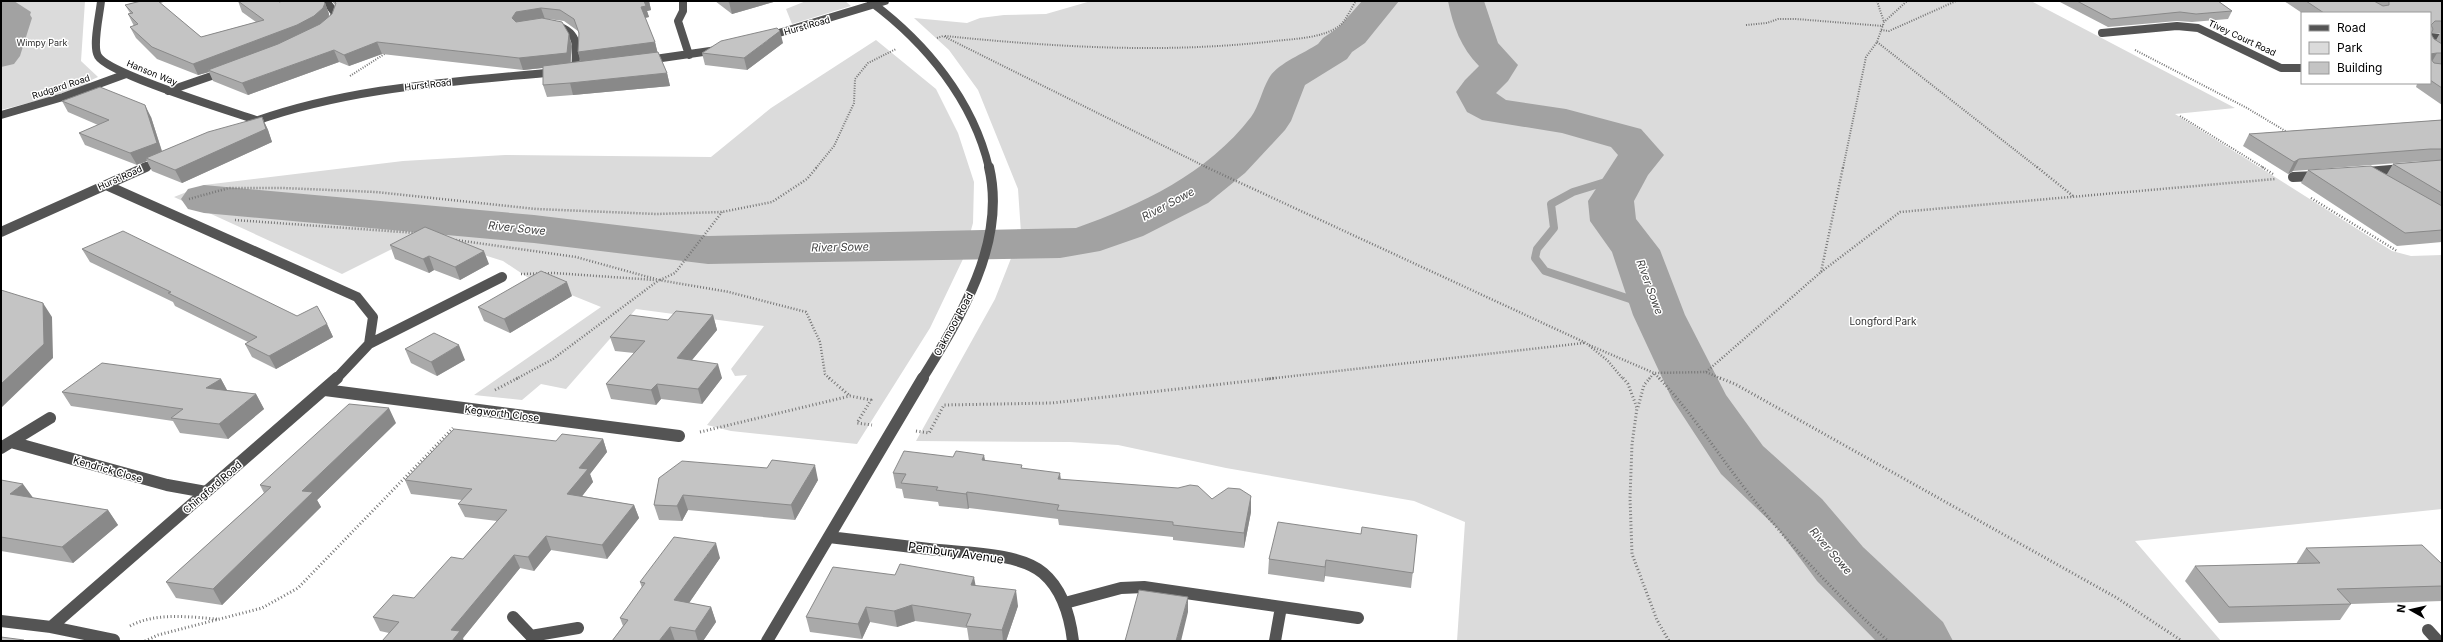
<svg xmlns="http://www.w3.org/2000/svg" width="2443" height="642" viewBox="0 0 2443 642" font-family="Inter,sans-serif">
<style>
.green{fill:#dbdbdb}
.water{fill:#a2a2a2}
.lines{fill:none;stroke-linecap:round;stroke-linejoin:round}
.stream{stroke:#a2a2a2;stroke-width:8}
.river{fill:#a2a2a2;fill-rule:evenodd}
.path-far2{stroke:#767676;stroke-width:2;stroke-dasharray:1 1.5;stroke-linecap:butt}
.path-far1{stroke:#767676;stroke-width:2.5;stroke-dasharray:1 2;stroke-linecap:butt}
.path{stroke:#767676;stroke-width:3;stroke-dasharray:1 2.5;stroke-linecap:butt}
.minor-far2{stroke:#545454;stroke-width:8}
.minor-far1{stroke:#545454;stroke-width:10}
.minor{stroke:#545454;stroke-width:12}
.wall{fill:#a9a9a9;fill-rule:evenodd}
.shaded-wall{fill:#898989}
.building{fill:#c4c4c4;stroke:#898989}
.labels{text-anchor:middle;stroke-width:3;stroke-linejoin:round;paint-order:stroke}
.far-street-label{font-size:9px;fill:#000;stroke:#fff}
.far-park-label{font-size:9px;fill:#323232;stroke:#fff}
.park-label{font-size:10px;fill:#323232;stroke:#fff}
.street-label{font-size:10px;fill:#000;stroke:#fff}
.water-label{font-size:11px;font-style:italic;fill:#434343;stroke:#fff}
.near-street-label{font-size:12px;fill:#000;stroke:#fff}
</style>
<rect width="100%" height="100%" fill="#fff"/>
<path class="green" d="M1 1H85L81 61 98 77 87 82 90 84 40 100 1 110Z
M806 1H845L851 6 792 24 786 9Z
M1091 1H2031L2235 108 2175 114 2392 251 2411 256 2442 255V509L2135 541 2221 641H1457L1465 522 1414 501 1226 468 1118 445 1070 442 916 441 995 299 1021 233 1018 189 978 90 949 50 914 18 967 23 980 18 1004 15 1046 14Z
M876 40 936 89 958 133 974 182 973 223 963 259 930 328 857 444 731 431 707 425 747 375 735 376 731 369 764 326 636 309 566 389 541 384 522 400 474 395 601 307 527 277 503 261 420 235 342 274 174 197 204 185 403 161 505 155 711 157 771 108Z"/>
<path class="water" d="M14 1 31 12 28 21 7 35 1 32V2Z"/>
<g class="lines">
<path class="stream" d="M1625 176 1573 192 1551 204 1554 228 1537 249 1535 258 1545 271 1630 299 1659 315"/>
<path class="river" d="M1362 1H1399L1365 43 1352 52 1347 59 1305 85 1291 121 1285 130 1245 173 1208 203 1143 236 1100 251 1060 258 708 264 534 243 204 213 188 209 181 199 188 189 204 185 534 215 708 236 1076 228C1141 205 1208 173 1251 117 1259 106 1262 90 1269 78 1278 63 1303 54 1318 44L1323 38 1339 27Z
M1448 1H1484L1498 43 1518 65 1508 81 1496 93 1506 100 1566 109 1641 129 1664 155 1648 175 1634 201 1636 219 1660 250 1685 315 1726 395 1763 446 1822 499 1863 547 1943 622 1953 641H1876L1817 581 1778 529 1721 474 1672 399 1633 315 1612 252 1590 221 1588 201 1618 155 1611 147 1562 133 1482 120 1467 112 1456 92 1465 80 1479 66C1461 48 1453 26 1448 1Z
M1 6 27 10 32 18 20 56 14 64 1 67Z"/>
<path class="path-far2" d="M1877 1 1884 22
M1746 25 1767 23 1778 19H1796L1883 26
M1881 30 1889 31 1956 1
M945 36C1054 47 1165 54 1275 41 1293 39 1324 38 1339 26 1346 21 1351 8 1356 1
M937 38 943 36 1208 168
M1877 42 2038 168
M2135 50 2247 108 2287 132
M350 76 386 53
M2180 116 2264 168
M816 168 834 146 854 103 855 79 868 63 896 49
M1843 168 1866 57 1877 42 1884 22 1907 1"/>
<path class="path-far1" d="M1206 167 1586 343 1608 361 1623 379
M2037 167 2073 196
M2262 167 2273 174
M2311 198 2397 251
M189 199 229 188H283L376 192 536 209 657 214 722 212 772 202 807 179 817 167
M235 220 416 233
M456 240 576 257 659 280 729 292 806 312 820 342 825 374 830 379
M1821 272 1900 212 2275 179
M521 274 554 273 655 280
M660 280 675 273 722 212
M1589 345 1654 373 1706 372 1722 379
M1706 372 1821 272 1843 167
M516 379 553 359 659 280
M1267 379 1584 343
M1649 379 1654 373 1660 379"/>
<path class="path" d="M829 378 850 396
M1623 378 1628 384 1637 408 1632 444 1630 498 1632 554 1657 620 1669 641
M1659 378C1693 414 1719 456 1750 495 1792 548 1838 596 1888 641
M1720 378 1735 384 2117 598 2182 641
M495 390 518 378
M1638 407 1644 385 1650 378
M916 431 929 433 944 405 1052 403 1276 378
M700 432 850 396 871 400 857 423 872 425
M130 626C156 612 189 617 217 619
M145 641 158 635 262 608 298 588 453 428"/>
<path class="minor-far2" d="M101 1C100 13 92 46 98 56 108 74 230 111 256 120
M326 1 335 13 332 22
M683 1V11L678 21 689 55
M871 2C926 43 973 100 989 168
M553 24C580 32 577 45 575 70
M2102 33 2177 26 2198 28 2281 68H2302
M769 36 885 1
M2430 37 2442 38
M648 60 717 50
M168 91 223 72
M1 115 63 97 126 74
M250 123C349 87 452 82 556 72
M143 168 162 160"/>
<path class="minor-far1" d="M2367 172 2403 169
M2293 177 2317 176
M106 185 357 297 373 317 369 344 336 379
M1 232 146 167
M369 344 502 277
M922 379C960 318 1007 243 989 167"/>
<path class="minor" d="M325 390 679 436
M11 442 167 485 206 492
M1 448 50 418
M829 537C862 541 895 545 929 549 960 553 1019 552 1043 573 1063 590 1070 616 1073 641
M1065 603 1121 588 1144 587 1358 618
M513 617 531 636 578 628
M1 621 51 627 114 640
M51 627 337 378
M2428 630 2438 641
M767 641 923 378
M1275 641 1281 607"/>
</g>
<path class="wall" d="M141 1H167L160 3 201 37 256 22 242 12 238 1 325 3 329 14V16L332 14 335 5 332 1H649L651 10 647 11 649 17 645 18 655 42 657 52 667 73 670 86 573 95 547 97 543 85V68L523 70 382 54 349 66 339 62 248 95 213 81 209 72 198 75 157 59 136 38 130 27 134 26 128 14 130 13 125 5ZM548 19 564 21 578 31 579 35 578 52 581 61 571 63 572 46Z
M715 1H777L732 14Z
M2058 1H2218L2232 11 2228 19 2192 22 2177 21 2108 27Z
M2284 1H2442V105L2416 87 2417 84H2405L2404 83H2430V13H2302ZM2432 33H2440L2436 40 2434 39 2431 34Z
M783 43 747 70 705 65 702 53Z
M62 101 151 117 162 151 262 117 268 130 272 142 182 183 152 171 147 161 137 165 85 145 79 133 98 125 68 112Z
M2442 120V242L2397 246 2301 183 2308 170 2387 174 2393 164 2427 161H2423L2293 171 2288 174 2243 146 2249 134Z
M390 245 489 264 460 280 434 270 429 273 395 259Z
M82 249 297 316 327 324 333 337 276 369 252 357 245 344 248 342 175 306 173 302 90 262Z
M572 296 510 333 484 321 478 307Z
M713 315 717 330 692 360 722 378 702 404 661 399 656 405 611 399 606 384 634 353 615 351 610 337 668 320Z
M405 349 465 360 437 376 411 363Z
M221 379 227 390 256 394 264 409 228 439 180 433 173 421 71 406 62 392Z
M396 423 317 500 321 507 222 605 176 598 166 582 264 493 260 485Z
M603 439 607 452 590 474 593 482 582 496 634 505 639 518 607 559 551 550 534 571 520 568 463 638 389 633 380 631 373 617 414 598 463 559 497 521 465 517 458 504 462 500 411 494 405 480 556 441Z
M985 461 1022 468 1061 479 1212 499 1251 496V512L1244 548 1173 540V537L1059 525 1058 519 969 508 968 509 939 506 938 502 904 498 902 489 896 488 893 473Z
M659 478 818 480 795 520 688 510 682 521 659 520 654 505Z
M1 480 33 498 108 510 118 525 73 563 1 551Z
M1361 534 1417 535 1411 588 1325 576 1324 582 1268 574 1269 559Z
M2306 548 2442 564V601L2351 604 2340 620 2219 623 2185 581 2195 566 2296 564Z
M720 558 689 603 711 607 716 622 703 641H612L623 626 620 618 642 588 640 582Z
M976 586 1018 606 1006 641H969L967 628 915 621 897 627 870 622 862 639 810 632 806 617Z"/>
<path class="shaded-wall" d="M146 1H167L149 5Z
M644 1H649L651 10 647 11 649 17 644 18 641 7Z
M734 1H777L732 14 729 2Z
M325 3 329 14 328 19 302 36 208 70 209 72 198 75 193 64Z
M541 8 545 19 516 29 512 18 516 12Z
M780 31 783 43 747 70 744 58Z
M569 34 572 46 570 65 523 70 519 58Z
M377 42 382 54 349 66 344 55Z
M655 42 658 54 581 64 578 52Z
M334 50 339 62 248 95 242 83Z
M2437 53 2430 65V54Z
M667 73 670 86 573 95 570 83Z
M145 105 151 117 163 155 146 158 147 161 137 165 130 153Z
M262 117 268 130 272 142 182 183 175 170Z
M2299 159 2293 171 2288 174 2294 162Z
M484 251 489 264 460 280 455 267Z
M429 256 434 270 429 273 423 259Z
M567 282 572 296 510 333 504 319Z
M43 303 52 317 53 358 1 408V384Z
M713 315 717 330 681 373 677 358Z
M327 324 333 337 276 369 269 356Z
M459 345 465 360 437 376 431 362Z
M718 364 722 378 702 404 698 389Z
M221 379 229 394 206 388Z
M657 384 661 399 656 405 651 390Z
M256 394 264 409 228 439 219 424Z
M389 408 396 423 317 500 321 507 222 605 213 589 302 491Z
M603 439 607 452 590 474 593 482 573 508 567 494 579 468Z
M984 455 987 470 982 460Z
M815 465 818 480 795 520 791 505Z
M1060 473 1062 488 1058 479Z
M23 484 34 499 10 494Z
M967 492 969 508 968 509 966 494Z
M683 495 688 510 682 521 677 506Z
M1251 496V512L1244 548V533Z
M634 505 639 518 607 559 602 545Z
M108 510 118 525 73 563 62 547Z
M546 536 551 550 534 571 528 557Z
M716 543 720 558 680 616 674 600Z
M514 555 520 568 463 638 464 641H452L451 630Z
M1326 560 1325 576 1324 582 1325 567Z
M974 577 977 593 971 585Z
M1016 590 1018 606 1006 641H1003L1002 630Z
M1188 597V612L1181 641H1176Z
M912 605 915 621 897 627 894 611Z
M711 607 716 622 703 641H698L695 631Z
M866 607 870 622 862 639 858 624Z
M670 627 675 641H659Z"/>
<path class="building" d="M141 1H158L201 37 264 20 238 1H279V2L283 1H323L325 3 323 8 314 16 297 25 193 64 152 47 130 27 138 24 128 14 133 13 125 5Z
M334 1H644L646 6 641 7 655 42 578 52 579 33 574 19 560 10 541 8 516 12 512 18 516 22 542 18 562 22 569 34 567 53 519 58 377 42 344 55 334 50 242 83 208 70 278 44 320 24 332 14 336 3Z
M727 1H734L729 2Z
M2077 1H2218L2232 11 2196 14 2180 12 2111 19Z
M2306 1H2374L2383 6 2389 5V1H2442V21H2435L2431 25 2433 29 2431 34 2434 39 2442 44V53H2437L2430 54V13H2324Z
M777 28 780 31 744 58 702 53 721 41Z
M658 52 667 73 570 83 543 85V66Z
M2430 58 2434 63 2442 64V88L2430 80Z
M100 87 145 105 157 143 130 153 79 133 109 120 62 101Z
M262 117 266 129 175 170 146 158 208 132Z
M2442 120V149H2430L2299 159 2294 162 2249 134Z
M2442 160V193L2393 164Z
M2371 166 2442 206V230L2405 233 2308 170Z
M425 227 484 251 455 267 429 256 423 259 390 245Z
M123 231 297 316 317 306 327 324 269 356 245 344 257 337 168 293 171 292 82 249Z
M541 271 567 282 504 319 478 307Z
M1 290 43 303 44 344 1 384Z
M676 311 713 315 677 358 718 364 698 389 657 384 651 390 606 384 645 341 610 337 630 315 668 320Z
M434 333 459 345 431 362 405 349Z
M102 363 221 379 206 388 256 394 219 424 171 418 183 409 62 392Z
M349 404 389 408 302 491 313 492 213 589 166 582 271 487 260 485Z
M454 429 556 441 562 434 603 439 579 468 588 469 567 494 634 505 602 545 546 536 528 557 514 555 451 630 460 631 452 641H382L399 622 373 617 393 595 414 598 451 557 463 559 507 510 458 504 472 489 405 480Z
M904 451 953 457 956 451 984 455 982 460 1022 465 1021 468 1060 473 1058 479 1178 488 1190 485 1198 486 1212 499 1228 488 1240 489 1251 496 1244 533 1173 525V522L1057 510 1059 505 967 492 966 494 936 490 938 487 901 483 906 474 893 473Z
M772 460 815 465 791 505 683 495 677 506 654 505 659 478 682 461 767 468Z
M1 480 23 484 10 494 108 510 62 547 1 537Z
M1278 522 1361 534 1362 527 1417 535 1413 573 1326 560 1325 567 1269 559Z
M674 537 716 543 674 600 711 607 695 631 670 627 659 641H612L628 620 620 618 645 583 640 582Z
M2422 545 2442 564V586L2337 589 2351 604 2229 607 2195 566 2320 563 2306 548Z
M900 564 974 577 971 585 1016 590 1002 630 966 626 971 614 912 605 894 611 866 607 858 624 806 617 833 567 895 575Z
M1139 590 1188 597 1176 641H1125Z
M1 637 24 640 23 641H1Z"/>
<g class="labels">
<g class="far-street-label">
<text transform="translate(807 26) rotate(-16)" y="3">Hurst Road</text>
<text transform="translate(2242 38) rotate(25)" y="3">Tivey Court Road</text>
<text transform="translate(152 73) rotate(22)" y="3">Hanson Way</text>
<text transform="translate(428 85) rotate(-6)" y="3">Hurst Road</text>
<text transform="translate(61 87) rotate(-18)" y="3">Rudgard Road</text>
<text transform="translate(120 178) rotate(-24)" y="3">Hurst Road</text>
</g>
<g class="far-park-label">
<text x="42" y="46">Wimpy Park</text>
</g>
<g class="park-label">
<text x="1883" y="325">Longford Park</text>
</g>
<g class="street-label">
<text transform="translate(953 324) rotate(-61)" y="4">Oakmoor Road</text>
<text transform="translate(502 413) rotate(7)" y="4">Kegworth Close</text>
<text transform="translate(108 469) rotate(16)" y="4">Kendrick Close</text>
<text transform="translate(212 487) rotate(-41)" y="4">Chingford Road</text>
</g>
<g class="water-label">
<text transform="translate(1168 204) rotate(-28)" y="4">River Sowe</text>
<text transform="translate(517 228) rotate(6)" y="4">River Sowe</text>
<text transform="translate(840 247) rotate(-1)" y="4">River Sowe</text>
<text transform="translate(1650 287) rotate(70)" y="4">River Sowe</text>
<text transform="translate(1831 551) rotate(49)" y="4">River Sowe</text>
</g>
<g class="near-street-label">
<text transform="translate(956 553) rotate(8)" y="4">Pembury Avenue</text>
</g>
</g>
<rect width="2443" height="642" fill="none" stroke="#000000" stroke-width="4"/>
<rect x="2301" y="12" width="130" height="72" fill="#ffffff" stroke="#999999"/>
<rect x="2309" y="25" width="20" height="6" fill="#545454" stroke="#999999"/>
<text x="2337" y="32" font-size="12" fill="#000000">Road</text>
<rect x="2309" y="42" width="20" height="12" fill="#dbdbdb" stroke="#999999"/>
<text x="2337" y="52" font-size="12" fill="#000000">Park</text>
<rect x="2309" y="62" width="20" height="12" fill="#c4c4c4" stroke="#999999"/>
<text x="2337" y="72" font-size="12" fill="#000000">Building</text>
<g transform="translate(2411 610) rotate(278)" stroke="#ffffff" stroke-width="3" paint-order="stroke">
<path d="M0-3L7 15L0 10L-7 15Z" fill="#000000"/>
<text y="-6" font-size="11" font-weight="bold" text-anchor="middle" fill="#000000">N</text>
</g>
</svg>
